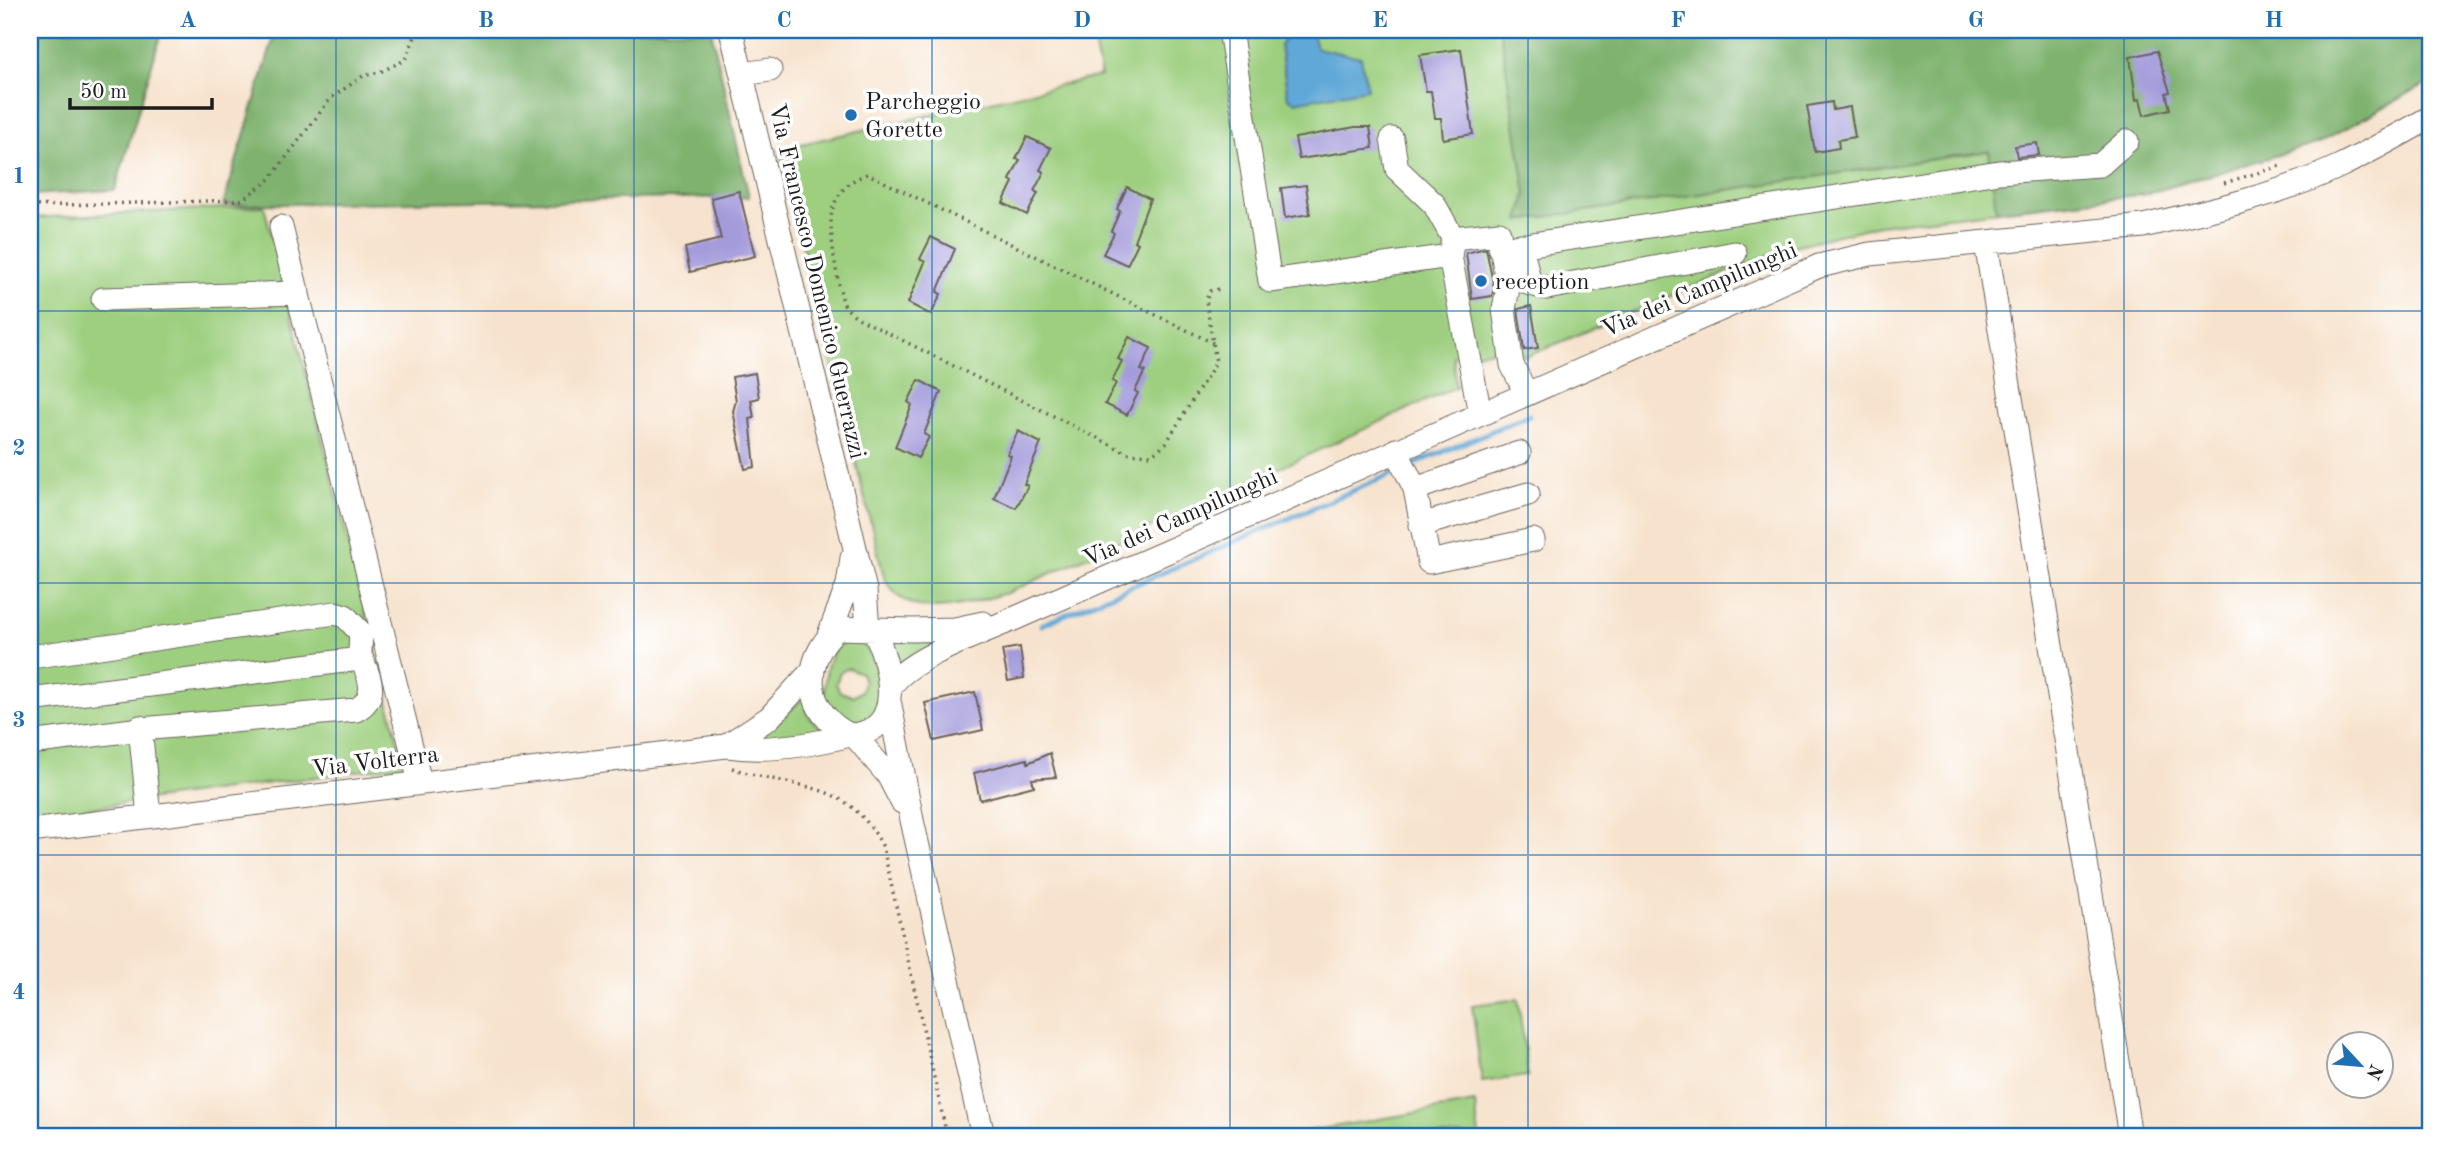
<svg xmlns="http://www.w3.org/2000/svg" width="2461" height="1166" viewBox="0 0 2461 1166" font-family="'Old Standard TT',serif">
<style>
.green{fill:#9dcf7f;stroke:#5c764e;stroke-width:2;fill-rule:evenodd}
.forest{fill:#7eb26e;stroke:#4d6745;stroke-width:2}
.water{fill:#5fa8d7;stroke:#3e627a;stroke-width:2}
.lines{fill:none;stroke-linecap:round;stroke-linejoin:round}
.stream{stroke:#5fa8d7;stroke-width:5}
.building{fill:#a49bdb}
.minor-casing{stroke:#69625a;stroke-width:25}
.path{stroke:#69625a;stroke-width:3.5;stroke-dasharray:2 5;stroke-linecap:butt}
.minor{stroke:#fff;stroke-width:23}
.grid{fill:none;stroke:#1f6fb2;stroke-width:2;stroke-opacity:0.55}
.poi-dot{fill:#1f6fb2;stroke:#fff;stroke-width:2.5}
.labels{text-anchor:middle;stroke-width:7;stroke-linejoin:round;paint-order:stroke}
.poi-label{font-size:24px;fill:#1c1c1c;stroke:#fff;text-anchor:start}
.street-label{font-size:24px;fill:#1c1c1c;stroke:#fff}
.neatline{fill:none;stroke:#1f6fb2;stroke-width:2.5}
.grid-label{font-size:23px;text-anchor:middle;font-weight:bold;fill:#1f6fb2}
</style>
<rect width="100%" height="100%" fill="#fff"/>
<filter id="ink" filterUnits="userSpaceOnUse"><feTurbulence type="fractalNoise" baseFrequency=".0143" numOctaves="2"/><feDisplacementMap in="SourceGraphic" scale="14" xChannelSelector="R" yChannelSelector="G"/><feConvolveMatrix kernelMatrix="1 2 1 2 8 2 1 2 1" color-interpolation-filters="sRGB"/></filter>
<filter id="wash" filterUnits="userSpaceOnUse"><feTurbulence type="fractalNoise" baseFrequency=".00686" numOctaves="4" result="noise"/><feDisplacementMap in="SourceGraphic" scale="28" xChannelSelector="R" yChannelSelector="G"/><feGaussianBlur stdDeviation="1.57" result="paint"/><feColorMatrix in="noise" values="0 0 0 0 0 0 0 0 0 0 0 0 0 0 0 0 0 1.4 0 .05"/><feComposite in="paint" operator="in"/></filter>
<g filter="url(#wash)">
<rect width="100%" height="100%" fill="#f7e3cd"/>
<path class="green" d="M1091 30H2431V81L2319 143 2146 194 1879 225 1786 248 1525 357 1516 347 1453 356 1456 387 1010 592C969 603 908 628 884 577L779 149 1101 76Z
M264 206 404 765 30 816V218Z
M886 637 956 642 893 665Z
M852 639C876 644 877 677 882 697L867 722 845 720 823 703C826 679 823 646 852 639ZM848 668 861 673 864 682 861 691 853 696 840 692 836 684 840 672Z
M806 695C804 714 811 722 827 732L753 740 785 716Z
M1518 999 1528 1076 1482 1082 1472 1005Z
M1475 1103 1479 1136H1290V1134Z"/>
<path class="forest" d="M30 30H162L115 190 30 195Z
M276 30H711L749 197 223 205Z
M1500 30H2431V81L2319 143 2146 194 1996 211 1989 151 1519 221 1526 194Z"/>
<path class="water" d="M1302 30H1311L1316 48 1361 57 1367 89 1295 102 1288 98 1280 46 1284 39Z"/>
<g class="lines">
<path class="stream" d="M1410 466 1529 415
M1041 625 1399 471"/>
</g>
<g id="blocks">
<path class="building" d="M1461 49 1473 134 1443 139 1441 118H1435L1431 91H1426L1420 55Z
M2157 51 2170 92 2166 93 2170 109 2144 115 2140 99 2136 100 2130 57Z
M1832 102 1833 110 1850 107 1855 137 1838 140 1839 148 1815 152 1807 106Z
M1355 127H1370L1373 148 1299 159 1295 138Z
M1027 137 1051 148 1040 170 1044 172 1034 191 1038 193 1027 215 1003 203 1013 182 1010 180 1020 160 1016 159Z
M2037 143 2039 155 2017 157 2015 146Z
M1306 185 1310 214 1285 218 1281 188Z
M1127 187 1150 199 1134 241 1138 243 1127 265 1103 254 1114 233 1111 231 1120 211 1117 209Z
M739 191 755 256 690 272 685 248 721 239 711 198Z
M931 237 955 249 937 292 941 294 931 315 908 303 925 262 920 259Z
M1486 248 1494 288 1492 296 1472 299 1466 253Z
M1531 306 1538 348 1524 350 1518 309Z
M1129 337 1151 348 1141 370 1145 371 1135 391 1138 393 1127 415 1105 404 1116 383 1112 381 1122 361 1118 359Z
M755 373 759 398 751 400 754 418 750 419 755 467 745 469 733 411 736 401 732 377Z
M919 380 941 392 924 434 929 437 918 458 895 447 912 405 908 402Z
M1018 431 1041 443 1024 484 1028 486 1016 508 994 498 1011 456 1007 454Z
M1020 647 1024 678 1008 681 1002 650Z
M975 692 983 730 934 741 925 703Z
M1050 753 1056 777 1032 779 1034 786 980 800 974 773 1027 759 1028 763Z"/>
</g>
</g>
<g filter="url(#ink)">
<use href="#blocks" fill-opacity="0" stroke="#69625a" stroke-width="2"/>
<g class="lines">
<g class="minor-casing">
<path id="minor" d="M731 30 865 590 868 629
M1230 30 1270 281 1450 256
M742 74 770 70
M1392 139 1397 169 1434 204 1453 238
M281 227 420 782
M1986 243 2130 1136
M1521 245 1530 284 1547 288 1735 253
M1500 249 1999 172 2100 165 2127 141
M103 299 298 293
M1480 414 1450 256 1453 238 1499 233 1508 288 1504 309 1512 365 1526 393
M1396 450 1415 489 1429 562 1533 540
M1415 489 1519 453
M1421 525 1528 494
M874 630C890 664 907 733 850 735 804 714 800 660 838 628L912 630 955 629 983 623
M829 635 848 585 852 558
M30 657 335 613 345 616 360 632C362 640 358 654 362 660 370 678 379 697 356 710L141 729 30 743
M891 687C905 659 987 631 1018 617L1819 266 1870 254 2143 226C2208 211 2279 195 2340 166 2371 151 2401 134 2431 117
M30 700 360 659
M890 705 912 820 983 1136
M140 727 149 816
M854 735 888 775 902 802
M726 746 769 718 812 671
M30 831 726 746C766 752 811 745 850 735"/>
</g>
<path class="path" d="M1302 30H1304
M2224 183 2280 166
M30 206 242 200 269 180 331 98 363 76 380 72 405 60 418 30
M1716 286 1763 266
M1213 343 868 174C849 180 838 191 832 211 828 226 838 289 844 304 847 310 854 315 860 319L1127 453 1151 455 1166 443 1216 362 1206 300 1210 291 1220 289
M732 768C796 791 846 776 883 847L947 1136"/>
<use href="#minor" class="minor"/>
</g>
</g>
<path class="grid" d="M336 30V1136M634 30V1136M932 30V1136M1230 30V1136M1528 30V1136M1826 30V1136M2124 30V1136M30 311H2431M30 583H2431M30 855H2431"/>
<g class="poi-dot">
<circle cx="851" cy="115" r="7"/>
<circle cx="1481" cy="281" r="7"/>
</g>
<g class="labels">
<g class="poi-label">
<text x="865" y="109">Parcheggio<tspan x="865" dy="28">Gorette</tspan></text>
<text x="1495" y="289">reception</text>
</g>
<g class="street-label">
<text transform="translate(818 281) rotate(77)" y="8">Via Francesco Domenico Guerrazzi</text>
<text transform="translate(1699 289) rotate(-23)" y="8">Via dei Campilunghi</text>
<text transform="translate(1180 517) rotate(-24)" y="8">Via dei Campilunghi</text>
<text transform="translate(375 761) rotate(-7)" y="8">Via Volterra</text>
</g>
</g>
<rect width="2461" height="1166" fill="none" stroke="#fff" stroke-width="77"/>
<g transform="translate(2360 1065) rotate(116)"><circle r="33" fill="#ffffff" stroke="#a4a4a4" stroke-width="2"/>
<path d="M0-5L12 26L0 18L-12 26Z" fill="#1f6fb2"/>
<text y="-10" font-size="19" font-weight="bold" text-anchor="middle" fill="#1c1c1c">N</text>
</g>
<path d="M70 98v10h142v-10" fill="none" stroke="#1c1c1c" stroke-width="3.5"/>
<text x="80" y="98" font-size="21" fill="#1c1c1c" stroke="#ffffff" stroke-width="5" paint-order="stroke">50 m</text>
<rect x="38" y="38" width="2384" height="1090" class="neatline"/>
<g class="grid-label">
<text x="188" y="27">A</text>
<text x="486" y="27">B</text>
<text x="784" y="27">C</text>
<text x="1082" y="27">D</text>
<text x="1380" y="27">E</text>
<text x="1678" y="27">F</text>
<text x="1976" y="27">G</text>
<text x="2274" y="27">H</text>
<text x="19" y="183">1</text>
<text x="19" y="455">2</text>
<text x="19" y="727">3</text>
<text x="19" y="999">4</text>
</g>
</svg>
